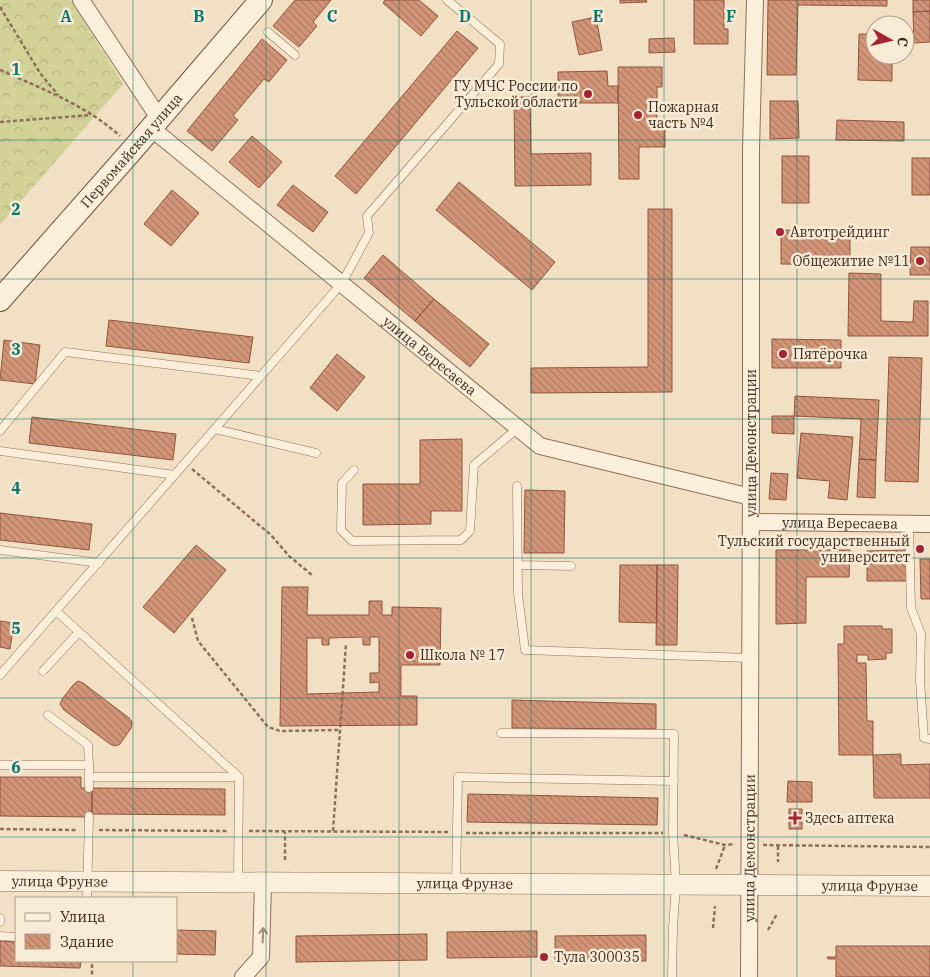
<svg xmlns="http://www.w3.org/2000/svg" width="930" height="977" viewBox="0 0 930 977" font-family="'IBM Plex Serif',serif">
<style>
.forest{fill:url(#forest-crowns)}
.building{fill:url(#building-back-hatch);stroke:#90553d;fill-rule:evenodd}
.lines{fill:none;stroke-linecap:round;stroke-linejoin:round}
.service-casing{stroke:#8f7059;stroke-width:9}
.minor-casing{stroke:#8f7059;stroke-width:18}
.tertiary-casing{stroke:#8f7059;stroke-width:21}
.secondary-casing{stroke:#71513c;stroke-width:24}
.path{stroke:#8f7059;stroke-width:2.5;stroke-dasharray:4 2.5;stroke-linecap:butt}
.service{stroke:#fbeeda;stroke-width:8}
.minor{stroke:#fbeeda;stroke-width:16}
.tertiary{stroke:#fbeeda;stroke-width:20}
.secondary{stroke:#fbeeda;stroke-width:22}
.oneway{stroke:#9c8c7c}
.grid{fill:none;stroke:#0f766e;stroke-width:1;stroke-opacity:0.55}
.poi-dot{fill:#a32432;stroke:#f8ebd6;stroke-width:2}
.labels{text-anchor:middle;stroke-width:5;stroke-linejoin:round;paint-order:stroke}
.poi-label{font-size:14px;fill:#3e2a1e;stroke:#f8ebd6;text-anchor:start}
.street-label{font-size:14px;fill:#3e2a1e;stroke:#f8ebd6}
.grid-label{font-size:16px;text-anchor:middle;font-weight:bold;fill:#0f766e;stroke:#f8ebd6;stroke-width:5;stroke-linejoin:round;paint-order:stroke}
</style>
<defs>
<pattern id="forest-crowns" width="20" height="18" patternUnits="userSpaceOnUse" patternTransform="scale(1.25)"><rect width="20" height="18" fill="#d1d198"/><path d="M2 6a3 3 0 1 1 6 0M12 15a3 3 0 1 1 6 0" fill="none" stroke="#b4b483"/></pattern>
<pattern id="building-back-hatch" width="6" height="6" patternUnits="userSpaceOnUse" patternTransform="scale(1.25)"><rect width="6" height="6" fill="#d39578"/><path d="M-1 5l2 2M0 0l6 6M5-1l2 2" fill="none" stroke="#ad7a62"/></pattern>
</defs>
<rect width="100%" height="100%" fill="#f2e0c5"/>
<path class="forest" d="M0 0H71L123 84 0 225Z"/>
<path class="building" d="M295 0H331L313 22 317 26 299 47 273 26Z
M385 0H419L438 16 421 36 383 3Z
M620 0H646L647 2 620 3Z
M694 0H724V29H728V44H694Z
M768 0H887V6L798 5 796 75H767Z
M913 0H930V11L913 12Z
M930 11V42L914 43 913 12Z
M596 17 602 50 579 55 572 22Z
M457 31 478 48 356 194 335 176Z
M859 34H875V55H892V81L858 80Z
M674 38 675 52 649 53V39Z
M262 39 287 60 269 82 264 79 233 116 238 120 212 151 187 131Z
M618 67H662V87H657V128H665V147H639V179H619Z
M607 71 608 86H618V103H558V72Z
M514 97H530L531 154 591 153V185L515 186Z
M770 101H798L799 138 770 139Z
M837 120 904 122V141L836 140Z
M252 136 282 162 259 188 229 162Z
M782 156H809V203H782Z
M912 158H930V195H912Z
M459 182 555 262 532 290 436 210Z
M293 185 328 212 313 232 277 205Z
M172 190 199 213 171 246 144 224Z
M648 209H672V392L531 393V368L648 367Z
M781 230 850 231V265L781 264Z
M911 247H930V275H910Z
M383 255 434 299 415 321 364 278Z
M849 273 881 274V321L913 322 914 301H928V336H848Z
M434 299 489 344 470 367 415 321Z
M109 320 253 337 249 363 106 346Z
M772 339 841 340V368H772Z
M4 340 40 345 35 384 0 380Z
M337 354 365 377 337 411 310 388Z
M889 357 922 358 918 482 885 481Z
M795 396 879 400 876 460 859 459 861 419 794 416Z
M772 416H794V434L772 433Z
M32 417 176 434 173 460 29 443Z
M801 433 853 437 847 500 828 498 830 481 797 478Z
M462 439V511H431V524L363 525V484H420V440Z
M859 459 876 460 875 498 857 497Z
M771 473 788 474 786 500 769 499Z
M525 490 565 491 564 553H524Z
M0 513 92 524 89 550 0 540Z
M196 545 226 570 174 633 143 607Z
M776 550H850L849 577H806V623L776 624Z
M907 550V581H867V551Z
M920 559H930V599H921Z
M620 565H657V623L619 622Z
M657 565H678L677 645H656Z
M282 587H308L307 615H369V601H382V615H392V607L441 608 440 665H401V696H417V725L280 726ZM363 637V645H370V637H379V673H370V683L379 682V692L307 694V638H322V645H329V638Z
M0 621 14 623 10 649 0 647Z
M844 626H882V629H892V653H886V659L868 660V655H857V663H866L867 721H873V755H839L838 644H844Z
M78 681 83 683 129 718 132 722 131 728 120 744 115 746 110 744 64 710 60 704 63 698 73 685Z
M512 700 656 704V729L512 728Z
M901 754V765L930 764V798H874L873 755Z
M0 777H81V788H92V817L0 816Z
M788 781 812 782V802H787Z
M92 788 225 789V815L92 814Z
M468 794 658 798 657 825 467 822Z
M789 809H802V829H789Z
M176 930 216 931 215 955 176 954Z
M537 931V957L447 958V932Z
M427 934V960L296 962V936Z
M646 935V961L555 962V936Z
M0 941 16 942V961H81L80 968 0 966Z
M836 946H930V977H836V959H828L827 957H836Z"/>
<g class="lines">
<g class="service-casing">
<path id="service" d="M268 32 295 55
M215 429 316 453
M0 431 65 352 261 376
M0 451 175 475
M354 470 342 483 341 530 352 541 461 540 470 531 474 465 518 428
M517 486 518 593 525 650 749 658
M909 523 911 608 921 634 920 680 924 738 930 739
M0 550 99 563
M518 565 571 566
M56 611 239 777
M43 671 79 632
M0 675 342 283 369 233 367 216 499 64 500 44 447 0
M48 715 88 745 89 765
M501 733 674 734 673 833 676 885 673 928 672 977
M0 765H89V788
M89 777H239L238 882
M456 882 458 777 674 781
M87 898 89 816
M0 922V918
M0 936 16 937"/>
</g>
<g class="minor-casing">
<g id="minor">
<path d="M81 0 159 118"/>
<path id="s1" d="M151 128 540 446 751 497"/>
<path id="s2" d="M751 522 930 524"/>
<path d="M243 977 261 957 263 882"/>
<path id="s3" d="M749 977 751 466V149L755 0"/>
</g>
</g>
<g class="tertiary-casing">
<g id="tertiary">
<path id="s4" d="M0 881 930 886"/>
</g>
</g>
<g class="secondary-casing">
<g id="secondary">
<path id="s5" d="M0 300 134 148 261 0"/>
</g>
</g>
<path class="path" d="M0 7 40 73 58 95
M0 70C42 89 86 105 120 136
M0 122 91 115
M192 469 271 535 289 556 312 575
M192 618 198 641 268 727 280 731 339 730
M0 829 78 830
M99 830 228 831
M249 831 448 832
M333 831 346 644
M466 833H663
M684 835 725 845 735 844
M763 845 930 847
M778 846V862
M285 860V832
M716 869 725 845
M713 928 715 906
M768 930 777 914
M92 964V977"/>
<use href="#service" class="service"/>
<use href="#minor" class="minor"/>
<use href="#tertiary" class="tertiary"/>
<use href="#secondary" class="secondary"/>
</g>
<defs><path id="oneway-shaft" d="M-6 0H5M1.5-3L5.5 0L1.5 3" fill="none" stroke-width="1.6" stroke-linecap="round" stroke-linejoin="round" transform="scale(1.25)"/></defs>
<use class="oneway" href="#oneway-shaft" transform="translate(263 935) rotate(-87)"/>
<path class="grid" d="M133 0V898M266 0V977M399 0V977M531 0V977M664 0V977M797 0V977M0 140H930M0 279H930M0 419H930M0 558H930M0 698H930M0 837H930M133 961V977"/>
<g class="poi-dot">
<circle cx="588" cy="94" r="5"/>
<circle cx="638" cy="115" r="5"/>
<circle cx="780" cy="232" r="5"/>
<circle cx="920" cy="261" r="5"/>
<circle cx="783" cy="354" r="5"/>
<circle cx="920" cy="549" r="5"/>
<circle cx="410" cy="655" r="5"/>
<path d="M792.5 810.5h5v5h5v5h-5v5h-5v-5h-5v-5h5z"/>
<circle cx="544" cy="957" r="5"/>
</g>
<g class="labels">
<g class="poi-label">
<text x="578" y="91" text-anchor="end">ГУ МЧС России по<tspan x="578" dy="16">Тульской области</tspan></text>
<text x="648" y="112">Пожарная<tspan x="648" dy="16">часть №4</tspan></text>
<text x="790" y="237">Автотрейдинг</text>
<text x="910" y="266" text-anchor="end">Общежитие №11</text>
<text x="793" y="359">Пятёрочка</text>
<text x="910" y="546" text-anchor="end">Тульский государственный<tspan x="910" dy="16">университет</tspan></text>
<text x="420" y="660">Школа № 17</text>
<text x="805" y="823">Здесь аптека</text>
<text x="554" y="962">Тула 300035</text>
</g>
<g class="street-label">
<text dy="5" stroke="none"><textPath href="#s5" startOffset="199">Первомайская улица</textPath></text>
<text dy="5" stroke="none"><textPath href="#s1" startOffset="360">улица Вересаева</textPath></text>
<text dy="5" stroke="none"><textPath href="#s3" startOffset="534">улица Демонстрации</textPath></text>
<text dy="5" stroke="none"><textPath href="#s2" startOffset="89">улица Вересаева</textPath></text>
<text dy="5" stroke="none"><textPath href="#s3" startOffset="129">улица Демонстрации</textPath></text>
<text dy="5" stroke="none"><textPath href="#s4" startOffset="60">улица Фрунзе</textPath></text>
<text dy="5" stroke="none"><textPath href="#s4" startOffset="465">улица Фрунзе</textPath></text>
<text dy="5" stroke="none"><textPath href="#s4" startOffset="870">улица Фрунзе</textPath></text>
</g>
</g>
<g class="grid-label">
<text x="66" y="22">A</text>
<text x="199" y="22">B</text>
<text x="332" y="22">C</text>
<text x="465" y="22">D</text>
<text x="598" y="22">E</text>
<text x="731" y="22">F</text>
<text x="16" y="75">1</text>
<text x="16" y="215">2</text>
<text x="16" y="355">3</text>
<text x="16" y="494">4</text>
<text x="16" y="634">5</text>
<text x="16" y="773">6</text>
</g>
<rect x="15" y="897" width="162" height="65" fill="#f8ebd6" stroke="#ae9e8c"/>
<rect x="25" y="913" width="25" height="8" fill="#fbeeda" stroke="#ae9e8c"/>
<text x="60" y="922" font-size="15" fill="#3e2a1e">Улица</text>
<rect x="25" y="934" width="25" height="15" fill="url(#building-back-hatch)" stroke="#ae9e8c"/>
<text x="60" y="947" font-size="15" fill="#3e2a1e">Здание</text>
<g transform="translate(890 40) rotate(98)"><circle r="24" fill="#f8ebd6" stroke="#ae9e8c"/>
<path d="M0-4L9 19L0 12L-9 19Z" fill="#a32432"/>
<text y="-8" font-size="14" font-weight="bold" text-anchor="middle" fill="#3e2a1e">С</text>
</g>
</svg>
